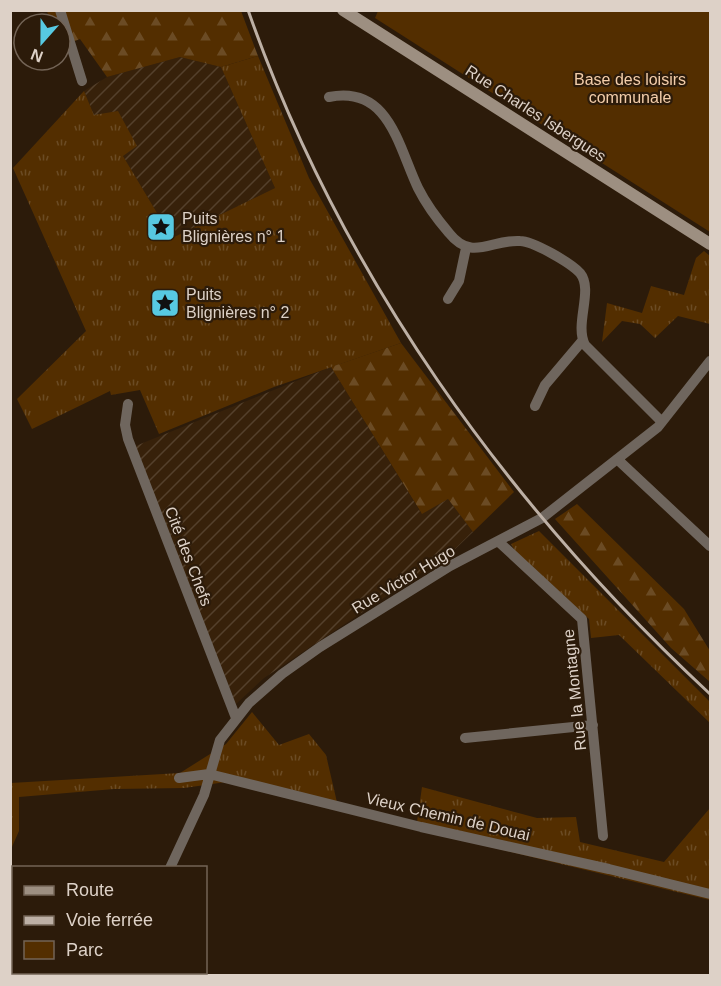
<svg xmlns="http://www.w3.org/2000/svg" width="721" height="986" viewBox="0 0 721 986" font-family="Arial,sans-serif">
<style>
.industrial{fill:url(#industrial-furrows)}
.grass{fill:url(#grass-tufts)}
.forest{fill:url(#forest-firs)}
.park{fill:#532e00}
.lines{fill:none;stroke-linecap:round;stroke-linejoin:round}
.minor{stroke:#6f665e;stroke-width:10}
.secondary{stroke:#9d8f81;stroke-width:12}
.rail{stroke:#bdb0a5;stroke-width:3}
.labels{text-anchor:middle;stroke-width:4.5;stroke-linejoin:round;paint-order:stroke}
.park-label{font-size:16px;fill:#f3cdaa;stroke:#2c1b0a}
.street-label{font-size:16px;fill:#ddd1c7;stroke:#2c1b0a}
.poi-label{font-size:16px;fill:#ddd1c7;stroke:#2c1b0a;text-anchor:start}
</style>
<defs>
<pattern id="industrial-furrows" width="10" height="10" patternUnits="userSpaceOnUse" patternTransform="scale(1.5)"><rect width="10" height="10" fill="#37210a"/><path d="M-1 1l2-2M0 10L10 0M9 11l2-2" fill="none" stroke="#54402c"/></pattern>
<pattern id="grass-tufts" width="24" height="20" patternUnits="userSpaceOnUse" patternTransform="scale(1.5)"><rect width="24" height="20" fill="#532e00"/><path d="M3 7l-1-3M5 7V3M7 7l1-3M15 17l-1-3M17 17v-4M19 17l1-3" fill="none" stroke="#6b4b24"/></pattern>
<pattern id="forest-firs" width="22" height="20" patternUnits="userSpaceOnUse" patternTransform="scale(1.5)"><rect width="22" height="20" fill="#532e00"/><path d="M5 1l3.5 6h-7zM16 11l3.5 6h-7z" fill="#6b4b24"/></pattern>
</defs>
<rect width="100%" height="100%" fill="#2c1b0a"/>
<path class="industrial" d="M180 57 221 67 275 188 172 238 123 156 94 115 84 91 107 77Z
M331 367 421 513 448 499 473 532 451 553 264 678 236 704 133 447Z"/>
<path class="grass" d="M258 56 309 178 401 343 274 387 159 434 140 390 111 395 110 391 32 429 17 399 86 331 13 168 84 91 94 115 118 111 137 146 123 156 172 238 275 188 221 67Z
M704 251 710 256V324L678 316 655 338 640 324 622 321 602 342 607 303 642 313 651 286 684 295 696 258Z
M539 531 710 702V723L619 635 591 638 589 619 518 556 511 544Z
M252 712 279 745 309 734 326 755 339 811 226 782 184 788 114 789 19 797V831L11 849V783L180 773 226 744Z
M422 787 537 818 576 817 580 842 664 862 710 808V900L416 829Z
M13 940 14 972 120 973 118 976H11V946Z"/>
<path class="forest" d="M47 11H241L258 56 221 67 180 57 107 77 80 39 60 47V24H51Z
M401 343 514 492 473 532 448 499 422 514 331 367Z
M577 504 684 609 710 651V682L671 648 555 519Z"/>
<path class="park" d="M378 11H710V232L375 18Z"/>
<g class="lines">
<path class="minor" d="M60 10 82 81
M329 97C389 85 398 146 418 188 426 204 437 219 449 233 472 262 491 239 520 241 533 241 571 263 580 273 594 290 574 324 585 345L662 422
M448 299 459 281 466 248
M128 404 125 425 128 439 236 718
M535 406 545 385 583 340
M617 459 710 546
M499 542 582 619 603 836
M465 738 593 725
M179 778 209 774 421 827 609 869 710 894
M170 868 204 795 220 740 249 703 282 674 320 647 450 566 542 518 658 427 710 361
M110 976 112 972"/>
<path class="secondary" d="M343 10 710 244"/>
<path class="rail" d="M248 10C341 275 507 505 710 694"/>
</g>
<defs>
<g id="sight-square" transform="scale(1.5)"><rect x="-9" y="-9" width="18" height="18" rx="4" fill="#57c9e2" stroke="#2c1b0a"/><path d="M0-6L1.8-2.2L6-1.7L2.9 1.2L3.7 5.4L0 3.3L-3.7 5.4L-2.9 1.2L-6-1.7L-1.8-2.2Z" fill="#111"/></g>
</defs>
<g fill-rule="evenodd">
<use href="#sight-square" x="161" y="227"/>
<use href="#sight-square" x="165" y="303"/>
</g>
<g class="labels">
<g class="park-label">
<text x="630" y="85">Base des loisirs<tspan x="630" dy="18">communale</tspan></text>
</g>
<g class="street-label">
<text transform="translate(536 113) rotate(33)" y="6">Rue Charles Isbergues</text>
<text transform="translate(189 556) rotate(69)" y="6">Cité des Chefs</text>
<text transform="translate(403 579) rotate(-31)" y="6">Rue Victor Hugo</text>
<text transform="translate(574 690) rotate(-96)" y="6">Rue la Montagne</text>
<text transform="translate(448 816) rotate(13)" y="6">Vieux Chemin de Douai</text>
</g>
<g class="poi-label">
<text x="182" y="224">Puits<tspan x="182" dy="18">Blignières n° 1</tspan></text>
<text x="186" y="300">Puits<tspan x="186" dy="18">Blignières n° 2</tspan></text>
</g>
</g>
<rect width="721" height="986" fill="none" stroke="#ddd1c7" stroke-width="24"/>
<rect x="12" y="866" width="195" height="108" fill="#2c1b0a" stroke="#736456" stroke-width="1.5"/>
<rect x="24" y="886" width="30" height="9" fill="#9d8f81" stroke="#736456" stroke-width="1.5"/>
<text x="66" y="896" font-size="18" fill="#ddd1c7">Route</text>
<rect x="24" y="916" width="30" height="9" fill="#bdb0a5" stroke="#736456" stroke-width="1.5"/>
<text x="66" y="926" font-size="18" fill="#ddd1c7">Voie ferrée</text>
<rect x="24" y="941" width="30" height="18" fill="#532e00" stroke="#736456" stroke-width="1.5"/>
<text x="66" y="956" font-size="18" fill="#ddd1c7">Parc</text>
<g transform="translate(42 42) rotate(201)"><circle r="28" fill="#2c1b0a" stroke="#736456" stroke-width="1.5"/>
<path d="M0-4.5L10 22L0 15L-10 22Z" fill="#57c9e2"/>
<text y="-9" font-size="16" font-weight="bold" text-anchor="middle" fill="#ddd1c7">N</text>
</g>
</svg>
